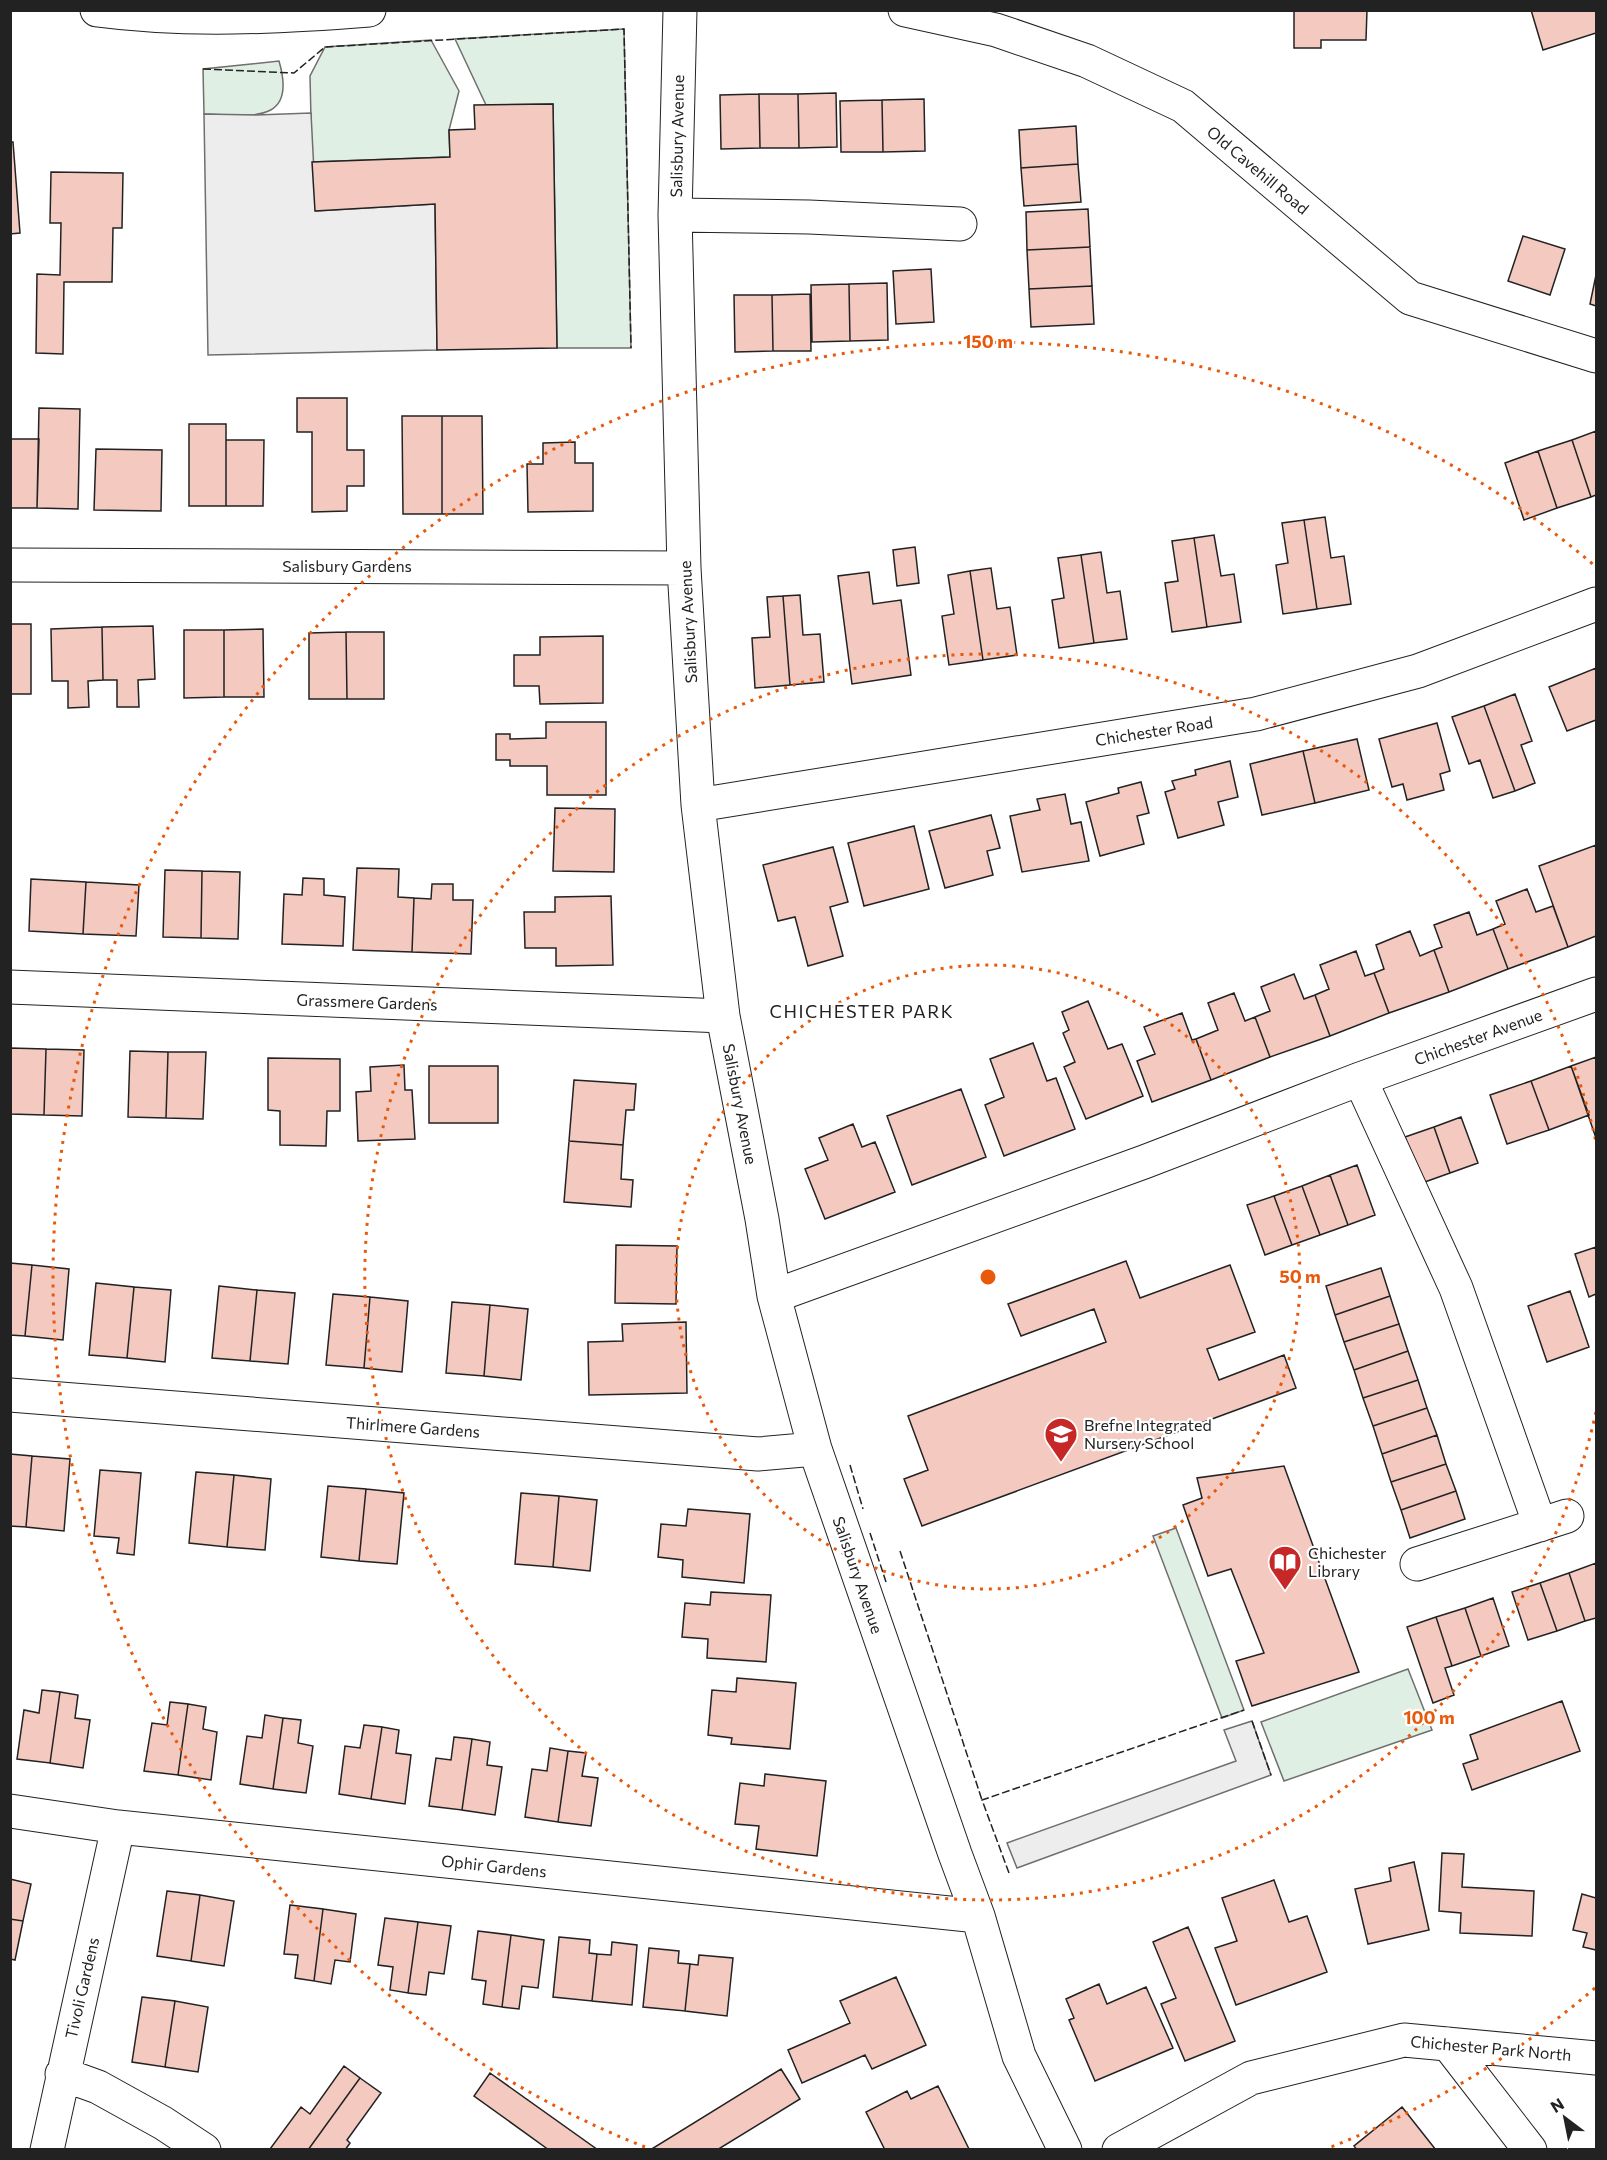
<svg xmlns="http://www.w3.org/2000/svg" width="1607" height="2160" viewBox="0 0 1607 2160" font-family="Commissioner,sans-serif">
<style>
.green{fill:#e0efe3;stroke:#6f6f6f;stroke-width:1.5}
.parking{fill:#ededed;stroke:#6f6f6f;stroke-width:1.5}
.building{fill:#f3c9c0;stroke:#222;stroke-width:1.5}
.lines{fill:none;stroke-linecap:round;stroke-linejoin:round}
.minor-casing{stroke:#222;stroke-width:35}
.minor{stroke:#fff;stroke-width:33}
.fence{stroke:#222;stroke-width:1.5;stroke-dasharray:8 3;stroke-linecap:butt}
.ring{fill:none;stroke:#e8590c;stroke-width:3;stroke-dasharray:3 6}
.labels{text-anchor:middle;stroke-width:4.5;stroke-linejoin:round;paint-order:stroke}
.street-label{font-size:16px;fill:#222;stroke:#fff}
.poi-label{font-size:16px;fill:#222;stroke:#fff;text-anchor:start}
.neighbourhood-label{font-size:18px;letter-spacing:1.5px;fill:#222;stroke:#fff}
.centre{fill:#e8590c;stroke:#fff;stroke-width:3}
.ring-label{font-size:18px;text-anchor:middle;font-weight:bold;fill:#e8590c;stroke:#fff;stroke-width:4.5;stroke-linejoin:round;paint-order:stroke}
</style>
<rect width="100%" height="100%" fill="#fff"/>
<path class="green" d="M624 29 631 348H557L553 104 486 105 455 39Z
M431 40 459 91 449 130 450 157 312 162 310 76 325 47Z
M279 61C298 126 249 115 204 114L203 69Z
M1176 1528 1244 1710 1222 1718 1153 1536Z
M1408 1669 1432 1730 1284 1781 1261 1722Z"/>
<path class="parking" d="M311 113 316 211 435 204 437 350 208 355 204 114 256 115Z
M1252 1721 1271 1775 1017 1868 1007 1843 1236 1761 1224 1730Z"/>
<path class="building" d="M1294 10H1367L1366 40H1321V48H1294Z
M1531 10H1596V33L1543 50Z
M836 93 837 147 799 148 798 94Z
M759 94H798L799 148H760Z
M759 94 760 148 721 149 720 95Z
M924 99 925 151 883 152 882 100Z
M882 100 883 152H841L840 101Z
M553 104 557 348 437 350 435 204 315 211 312 162 450 157 449 130 475 129 474 105Z
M1076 126 1078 164 1021 168 1019 130Z
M10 142H13L20 233 10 234Z
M1078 164 1081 202 1024 206 1021 168Z
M51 172 123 173 122 228H113L112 282H64L63 354 36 353 37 274 60 275 61 223H50Z
M1088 209 1090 247 1027 250 1026 212Z
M1523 236 1565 249 1550 295 1508 281Z
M1090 247 1092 286 1029 289 1027 250Z
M931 269 934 322 896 324 893 271Z
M1596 275V306L1590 304Z
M887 283 888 340 850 341 849 284Z
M849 284 850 341 812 342 811 285Z
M1092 286 1094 324 1031 327 1029 289Z
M810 294 811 351H773L772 295Z
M734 295H772L773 351 735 352Z
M297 398H347V450H364V486H347V511L312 512V432H297Z
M39 408 80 409 78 509 37 508Z
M402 416H442V514H403Z
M442 416H482L483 514H442Z
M189 424H226V506H189Z
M1596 431V495L1591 497 1572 440Z
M10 439H39L37 508H10Z
M226 440H264L263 506H226Z
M1572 440 1591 497 1557 508 1538 451Z
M575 442V463H593V511L528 512 527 464H543V443Z
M96 449 162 450 161 511 94 510Z
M1538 451 1557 508 1524 520 1505 463Z
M1325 517 1331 558 1344 556 1351 604 1317 609 1304 520Z
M1304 520 1317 609 1283 614 1276 565 1288 563 1282 523Z
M1214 535 1221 576 1234 574 1241 622 1207 627 1194 538Z
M1194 538 1207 627 1172 632 1165 583 1178 581 1172 541Z
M915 547 919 583 897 586 893 550Z
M1101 552 1107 593 1120 591 1127 639 1094 643 1081 555Z
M1081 555 1094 643 1059 648 1052 600 1064 598 1058 558Z
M991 568 997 609 1010 607 1017 655 983 660 970 571Z
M970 571 983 660 949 665 942 616 954 614 948 575Z
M869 572 873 604 901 600 911 675 852 684 838 576Z
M800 595 803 635 820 634 824 682 790 685 783 596Z
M783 596 790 685 755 688 752 638 770 637 767 597Z
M10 624H31V694H10Z
M153 626 155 679 138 680 139 707H117V680H103L102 627Z
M102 627 103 680 88 681 89 707 68 708V681H52L51 629Z
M263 629 264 697H224V630Z
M184 630H224V697L184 698Z
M346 632H384V699H347Z
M346 632 347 699H309V633Z
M603 636V703L540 704 539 686H514V655H540V637Z
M1596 668V720L1567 731 1549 687Z
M1515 694 1532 741 1521 745 1535 783 1515 791 1484 706Z
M1484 706 1515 791 1493 798 1480 760 1469 764 1452 717Z
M546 722H606V795H547V766H510V760H496V734H510V739L546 738Z
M1437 723 1450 771 1440 774 1444 790 1407 800 1403 784 1392 787 1379 739Z
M1357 739 1369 790 1315 803 1303 751Z
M1303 751 1315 803 1262 815 1250 764Z
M1230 761 1238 797 1218 802 1224 825 1178 838 1165 792 1175 789 1172 781 1196 775 1195 770Z
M1141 782 1149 813 1137 816 1144 844 1100 856 1086 802 1119 793 1118 788Z
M1065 794 1071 824 1081 822 1089 861 1022 872 1010 816 1040 810 1037 799Z
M555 808 615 809 614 872 553 871Z
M991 815 1000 848 987 851 993 875 945 888 929 831Z
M914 826 929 889 864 906 848 843Z
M1596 845V936L1568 947 1539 866Z
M833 847 848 902 830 907 843 956 808 966 795 917 778 921 763 865Z
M357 868 399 869 398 897 414 898 412 952 353 950Z
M165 870 202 871 201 938 163 937Z
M202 871 240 872 238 939 201 938Z
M303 878 324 879V895L345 897 343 946 282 944 284 894 302 895Z
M31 879 86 882 83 934 29 931Z
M86 882 139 885 136 936 83 934Z
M432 884H453V900H473L471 954 412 952 414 898 431 899Z
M1527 889 1536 912 1553 906 1568 947 1508 969 1493 929 1505 924 1496 901Z
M611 896 613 965 556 966V948H525L524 912H555V897Z
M1469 912 1477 935 1493 929 1508 969 1449 992 1434 950 1442 947 1434 925Z
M1410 931 1420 956 1434 950 1449 992 1389 1013 1374 973 1384 969 1376 945Z
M1356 951 1365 976 1374 973 1389 1013 1330 1036 1315 995 1329 989 1320 965Z
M1294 974 1304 999 1315 995 1330 1036 1270 1057 1255 1017 1270 1011 1261 987Z
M1234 993 1245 1021 1255 1017 1270 1057 1211 1080 1196 1039 1218 1030 1208 1003Z
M1088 1001 1108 1049 1122 1044 1143 1096 1086 1119 1064 1067 1075 1062 1063 1033 1069 1030 1062 1012Z
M1182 1013 1192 1040 1196 1039 1211 1080 1152 1102 1137 1061 1155 1054 1144 1027Z
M1033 1043 1047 1081 1056 1078 1075 1129 1004 1156 985 1105 1004 1097 990 1059Z
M10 1048 46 1049 44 1115 10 1114Z
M46 1049 84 1050 82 1116 44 1115Z
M130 1051 168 1052 166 1118 128 1117Z
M168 1052H206L203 1119 166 1118Z
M1596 1057V1138L1571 1066Z
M268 1058 340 1059V1111H327L326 1146 280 1145V1111L268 1110Z
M404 1065 405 1090H412L415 1139 358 1141 356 1092 371 1091 370 1067Z
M429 1066H498V1123H429Z
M1571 1066 1589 1115 1549 1130 1531 1081Z
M574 1080 636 1084 634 1110H626L623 1145 569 1141Z
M1531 1081 1549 1130 1507 1144 1490 1095Z
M961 1089 986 1157 912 1185 887 1116Z
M1461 1117 1478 1163 1450 1173 1434 1127Z
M853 1124 862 1147 875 1142 895 1192 825 1219 805 1169 828 1160 819 1138Z
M1434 1127 1450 1173 1422 1183 1405 1137Z
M569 1141 623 1145 621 1179 633 1180 631 1207 564 1202Z
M1357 1165 1375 1215 1348 1225 1330 1175Z
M1330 1175 1348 1225 1320 1235 1302 1186Z
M1302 1186 1320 1235 1292 1245 1274 1196Z
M1274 1196 1292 1245 1265 1255 1247 1205Z
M616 1245 677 1246 676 1304 615 1303Z
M1596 1247V1294L1589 1297 1575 1254Z
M1126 1261 1140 1298 1230 1265 1255 1332 1207 1349 1219 1380 1284 1355 1296 1388 922 1526 904 1479 928 1470 908 1416 1106 1342 1094 1309 1021 1336 1008 1304Z
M10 1263 32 1265 25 1336 10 1335Z
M32 1265 69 1269 63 1340 25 1336Z
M1381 1268 1390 1296 1335 1315 1326 1286Z
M96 1283 134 1287 127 1358 89 1355Z
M219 1286 257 1290 250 1361 212 1358Z
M134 1287 171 1290 165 1362 127 1358Z
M257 1290 295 1293 288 1364 250 1361Z
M1570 1291 1589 1347 1547 1362 1528 1306Z
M333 1294 370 1297 364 1368 326 1365Z
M1390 1296 1399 1324 1344 1342 1335 1315Z
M370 1297 408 1301 402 1372 364 1368Z
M452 1302 490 1305 484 1376 446 1373Z
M490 1305 528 1309 521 1380 484 1376Z
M686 1322 687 1393 589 1395 588 1342 623 1341 622 1324Z
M1399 1324 1408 1351 1354 1370 1344 1342Z
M1408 1351 1418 1380 1363 1398 1354 1370Z
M1418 1380 1427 1408 1373 1426 1363 1398Z
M1427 1408 1437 1435 1382 1454 1373 1426Z
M1437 1435 1446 1464 1391 1482 1382 1454Z
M10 1454 32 1456 26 1527 10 1526Z
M32 1456 70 1459 64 1531 26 1527Z
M1446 1464 1456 1491 1401 1510 1391 1482Z
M1284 1466 1359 1672 1252 1706 1236 1661 1264 1653 1231 1569 1208 1576 1183 1505 1202 1498 1197 1478Z
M100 1470 141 1473 134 1555 117 1553 119 1538 94 1536Z
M196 1472 234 1475 227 1547 189 1543Z
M234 1475 271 1479 265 1550 227 1547Z
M328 1486 366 1489 359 1561 321 1557Z
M366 1489 404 1493 397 1564 359 1561Z
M1456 1491 1465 1519 1410 1538 1401 1510Z
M521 1493 559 1496 553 1567 515 1564Z
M559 1496 597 1500 590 1571 553 1567Z
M688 1509 750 1514 744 1583 682 1577 683 1560 658 1557 661 1524 686 1526Z
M1596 1563V1618L1585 1621 1569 1573Z
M1569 1573 1585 1621 1557 1631 1540 1583Z
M1540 1583 1557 1631 1528 1640 1512 1592Z
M711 1592 771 1595 766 1662 707 1658 708 1639 682 1637 685 1603 710 1605Z
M1493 1598 1509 1646 1481 1656 1465 1608Z
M1465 1608 1481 1656 1452 1666 1436 1617Z
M1436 1617 1452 1666 1445 1668 1454 1695 1433 1703 1407 1627Z
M737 1678 796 1683 790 1749 731 1744 732 1738 708 1735 712 1690 736 1692Z
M42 1690 60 1692 50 1763 17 1759 24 1710 39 1713Z
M60 1692 78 1695 75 1718 90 1720 83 1768 50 1763Z
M1562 1701 1580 1751 1472 1790 1463 1764 1478 1759 1470 1735Z
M170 1702 188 1704 178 1775 144 1771 152 1723 167 1725Z
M188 1704 206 1707 203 1729 217 1732 211 1780 178 1775Z
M265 1715 283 1718 273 1789 240 1784 247 1736 262 1738Z
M283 1718 301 1720 298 1743 313 1746 306 1793 273 1789Z
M364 1725 382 1727 371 1799 339 1794 345 1746 360 1748Z
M382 1727 399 1730 396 1753 411 1755 405 1804 371 1799Z
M454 1737 472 1739 462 1810 429 1806 436 1758 451 1760Z
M472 1739 490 1742 487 1765 502 1767 495 1815 462 1810Z
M550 1748 568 1751 558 1822 525 1817 532 1769 547 1771Z
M568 1751 586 1753 582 1776 598 1778 591 1826 558 1822Z
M765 1774 826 1781 817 1856 756 1849 759 1826 735 1824 740 1783 764 1786Z
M1442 1853 1464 1854 1462 1887 1534 1891 1532 1936 1460 1933 1461 1913 1439 1911Z
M1414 1862 1429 1930 1368 1944 1355 1889 1391 1881 1389 1868Z
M10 1879 31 1884 23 1921 10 1919Z
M1274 1880 1289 1922 1307 1916 1327 1972 1236 2005 1215 1948 1237 1941 1222 1898Z
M167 1891 200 1895 191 1961 157 1956Z
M1582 1894 1596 1898V1950L1583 1947 1587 1933 1573 1930Z
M200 1895 234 1901 224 1966 191 1961Z
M290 1905 323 1909 314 1981 295 1978 298 1955 284 1954Z
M323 1909 356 1914 350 1962 335 1960 331 1984 314 1981Z
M385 1918 418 1922 408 1993 390 1990 393 1967 378 1965Z
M10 1919 23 1921 15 1960 10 1959Z
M418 1922 451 1926 444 1974 429 1972 426 1995 408 1993Z
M1188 1927 1235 2041 1185 2061 1161 2004 1176 1998 1153 1942Z
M478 1931 511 1935 502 2007 483 2004 486 1981 472 1979Z
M511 1935 544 1940 538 1988 522 1986 519 2009 502 2007Z
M559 1937 590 1940 589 1953 597 1954 592 2001 553 1997Z
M612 1942 637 1945 632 2005 592 2001 597 1954 611 1955Z
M649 1948 679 1951 678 1963 690 1964 685 2011 643 2007Z
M699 1955 733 1958 727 2016 685 2011 690 1964 698 1965Z
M896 1977 926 2045 872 2069 865 2055 802 2083 788 2050 850 2023 840 2001Z
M1099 1984 1107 2004 1146 1987 1173 2048 1095 2081 1069 2020 1074 2018 1066 1999Z
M142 1997 175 2001 165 2067 132 2062Z
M175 2001 208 2007 198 2072 165 2067Z
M344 2066 360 2078 308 2150 270 2149 301 2107 310 2114Z
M781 2069 800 2099 717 2150H650Z
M490 2073 598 2150H549L474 2096Z
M360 2078 381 2093 347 2140 350 2143 345 2150H308Z
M938 2086 969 2149 885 2150 866 2112 907 2091 911 2099Z
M1402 2107 1436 2150H1357L1354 2146Z"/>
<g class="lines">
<g class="minor-casing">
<path id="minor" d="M97 10C187 22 279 17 369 10
M680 10 675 215 684 568 698 805 723 1016 762 1219 774 1296 815 1449 955 1854 978 1916 1019 2056 1065 2150
M905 10 996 30 1087 61 1183 106 1410 298 1596 356
M675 215 809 217 960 224
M10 565 684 568
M698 805 1256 714 1418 671 1596 604
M10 987 723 1016
M1360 1079 1456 1288 1540 1525
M774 1296 1144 1162 1360 1079 1596 994
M10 1395 758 1454 815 1449
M1417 1564 1567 1516
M10 1811 118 1827 978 1916
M1448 2044 1530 2150
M62 2074 98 2087 163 2123 204 2150
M47 2150 118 1827
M1119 2150 1251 2078 1404 2040 1596 2058"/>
</g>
<use href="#minor" class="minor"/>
<path class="fence" d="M203 69 294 73 325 47 624 29 631 348
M850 1465 863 1509
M870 1533 886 1582
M900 1551 982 1800
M1252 1721 1271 1775
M1009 1873 982 1800 1244 1710"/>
</g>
<g class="ring">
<circle cx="988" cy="1277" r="312"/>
<path d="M1596 1412A623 623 0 1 1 1596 1142"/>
<path d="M1595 1988A935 935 0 0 1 1331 2147M645 2147A935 935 0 1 1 1595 566"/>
</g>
<defs>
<g id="school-pin" transform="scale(1.725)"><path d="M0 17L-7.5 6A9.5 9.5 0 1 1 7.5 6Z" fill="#c62828" stroke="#fff"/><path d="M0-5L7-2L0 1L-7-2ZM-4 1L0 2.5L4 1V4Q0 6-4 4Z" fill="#fff"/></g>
<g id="library-pin" transform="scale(1.725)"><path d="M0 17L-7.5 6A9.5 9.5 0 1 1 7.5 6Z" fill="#c62828" stroke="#fff"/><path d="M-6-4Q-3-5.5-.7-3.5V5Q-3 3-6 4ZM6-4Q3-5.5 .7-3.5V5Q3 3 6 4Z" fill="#fff"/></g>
</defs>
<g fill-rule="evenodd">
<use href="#school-pin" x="1061" y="1434"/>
<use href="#library-pin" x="1285" y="1562"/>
</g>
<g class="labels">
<g class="street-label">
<text transform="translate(677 136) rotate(-89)" y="6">Salisbury Avenue</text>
<text transform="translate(1258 170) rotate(40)" y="6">Old Cavehill Road</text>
<text x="347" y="572">Salisbury Gardens</text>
<text transform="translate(688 622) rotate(-93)" y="6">Salisbury Avenue</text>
<text transform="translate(1154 731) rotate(-9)" y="6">Chichester Road</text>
<text transform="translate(367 1002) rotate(2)" y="6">Grassmere Gardens</text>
<text transform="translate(1478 1037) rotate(-20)" y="6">Chichester Avenue</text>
<text transform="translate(740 1104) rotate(79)" y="6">Salisbury Avenue</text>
<text transform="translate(413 1427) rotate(4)" y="6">Thirlmere Gardens</text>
<text transform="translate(858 1575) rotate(71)" y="6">Salisbury Avenue</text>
<text transform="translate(494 1866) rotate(6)" y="6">Ophir Gardens</text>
<text transform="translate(82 1988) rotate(-77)" y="6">Tivoli Gardens</text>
<text transform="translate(1491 2048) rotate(5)" y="6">Chichester Park North</text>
</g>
<g class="poi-label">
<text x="1084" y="1431">Brefne Integrated<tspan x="1084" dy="18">Nursery School</tspan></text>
<text x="1308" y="1559">Chichester<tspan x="1308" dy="18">Library</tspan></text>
</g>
<g class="neighbourhood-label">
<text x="862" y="1018">CHICHESTER PARK</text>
</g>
</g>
<circle cx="988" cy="1277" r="9" class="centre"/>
<g class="ring-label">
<text x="988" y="348">150 m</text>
<text x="1300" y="1283">50 m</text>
<text x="1429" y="1724">100 m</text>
</g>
<rect width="1607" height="2160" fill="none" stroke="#222222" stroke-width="24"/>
<g transform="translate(1565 2118) rotate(328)" stroke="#ffffff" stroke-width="4.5" paint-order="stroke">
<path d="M0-4.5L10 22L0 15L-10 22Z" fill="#222222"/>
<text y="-9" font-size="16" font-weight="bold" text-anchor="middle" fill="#222222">N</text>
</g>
</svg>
